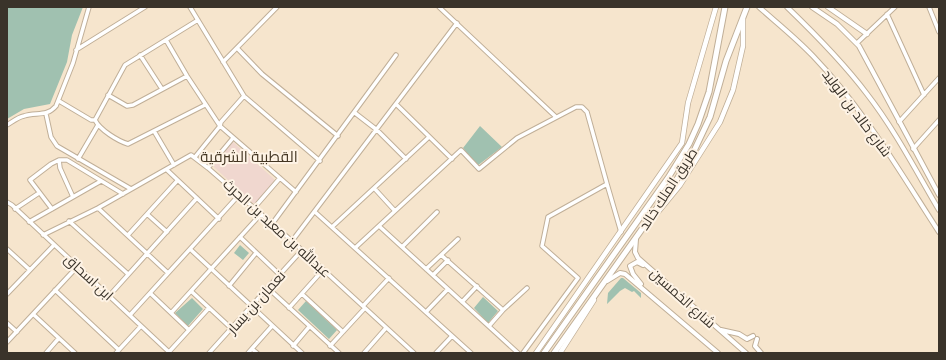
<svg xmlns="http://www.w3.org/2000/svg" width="946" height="360" viewBox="0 0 946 360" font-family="'Zilla Slab',Cairo,serif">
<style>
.education{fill:#f0d7cf}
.green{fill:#a0c1b0}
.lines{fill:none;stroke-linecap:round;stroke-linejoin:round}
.minor-casing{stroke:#c0af98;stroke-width:5.5}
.tertiary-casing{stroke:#c0af98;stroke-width:6}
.secondary-casing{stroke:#c0af98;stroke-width:6}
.primary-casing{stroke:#c0af98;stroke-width:7}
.minor{stroke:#fff;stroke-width:3.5}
.tertiary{stroke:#fff;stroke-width:4}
.secondary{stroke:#fff;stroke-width:4.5}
.primary{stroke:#fff;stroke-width:5}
.labels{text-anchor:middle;stroke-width:4;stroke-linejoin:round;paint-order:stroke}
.street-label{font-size:14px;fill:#3a332a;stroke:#fef3e5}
.neighbourhood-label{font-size:15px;fill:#433522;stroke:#fef3e5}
</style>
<rect width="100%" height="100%" fill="#f6e5cd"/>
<path class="education" d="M233 142 274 179V181L256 203H253L214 167V164Z"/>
<path class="green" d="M7 7H83L72 35 67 62 50 104 24 109 7 119Z
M480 126 502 147 477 166 463 148Z
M240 245 249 253 243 260 234 253Z
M621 278H623L641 293V298L634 291 632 292 625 288 620 291 607 304 608 293Z
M483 297 498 311 488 323 474 308Z
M192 298 203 309 188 326 175 313Z
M306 301 337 330 329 339 298 310Z"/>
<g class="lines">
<g class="minor-casing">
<path id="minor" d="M190 7 244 96 320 161
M439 7 556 117
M929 7 939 32
M887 14 924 95
M166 40 187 76 220 126 296 192
M857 43 895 7
M237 48 262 74 338 136
M76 50 145 7
M140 55 162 89
M223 62 277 7
M108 95 127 106 133 105 187 76
M59 101 91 120H95C100 130 118 141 128 144L205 105
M396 104 452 159
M355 113 377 130 406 159
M46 114 51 137 57 146 131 189
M95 120 125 65 198 20
M899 122 939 78
M7 125C12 122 18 117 24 116 36 112 47 117 56 106L73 63 89 7
M154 131 174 165
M913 149 939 120
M195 157 220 126 221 122 244 96
M78 159 98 125
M59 160 60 168 73 197
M208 168 233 138
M167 170 219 219
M374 188 395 211
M7 202 12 205 170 353
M98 208 168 273
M254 208 280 178
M15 209 39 193
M52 209 30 180 51 164 59 160H67L123 194
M315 212 471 353
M147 214 167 232
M69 221 128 274
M29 222 101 181
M272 224 396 55
M379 226 518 353
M332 227 429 137
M43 235 98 208 191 155 208 168 292 241 414 353
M128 235 177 181
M240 237 280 275
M458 239 441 255 503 310
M292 241 457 23
M402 247 437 212
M355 248 461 150 479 169 517 138 576 107H582L587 112 607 184
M7 249 30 270
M190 249 302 353
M426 269 441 255
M433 275 448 260
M229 286 256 253
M269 289 339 353
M55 290 119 350
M191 291 232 329
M150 293 189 330
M7 294 54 245
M302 294 343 332
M109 296 197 198
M462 302 477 286
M363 306 389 278
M289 308 323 270
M426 312 448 289
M171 313 261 214
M33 314 75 353
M130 315 239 195
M7 323 17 332
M489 326 503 310 527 288
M7 342 77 267
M293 346 309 327
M330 346 365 308
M252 349 257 353
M169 352 209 308
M46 353 59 338
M116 353 141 326
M209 353 302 250
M248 353 272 326
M364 353 386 328
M436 353 452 336
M523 353 578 278 542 246 548 217 607 184 621 232"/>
</g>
<g class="tertiary-casing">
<path id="tertiary" d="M759 7C777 23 796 38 813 56 863 108 900 172 939 232
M787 7C815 34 843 62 867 94 895 130 916 171 939 210
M812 7 837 24 859 46 939 195
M636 239 635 252 638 258 746 353
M607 281 620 273 625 274 718 353
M641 284 633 274 630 266 637 262 643 265
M721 330 739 334 747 339 753 336
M757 339 755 346 761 353"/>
</g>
<g class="secondary-casing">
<path id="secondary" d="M828 7 867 34
M648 224 680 185 720 122 733 90 743 46V19
M536 353 682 143 688 103 716 7
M560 353 594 300"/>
</g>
<g class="primary-casing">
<path id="primary" d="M544 353 668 178 689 144 698 124 709 92 725 7
M554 353 674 184 693 153 710 117 726 61 747 7"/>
</g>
<use href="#minor" class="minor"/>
<use href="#tertiary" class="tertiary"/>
<use href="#secondary" class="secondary"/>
<use href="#primary" class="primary"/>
</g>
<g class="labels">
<g class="street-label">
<text transform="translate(857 113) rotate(53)" y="5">شارع خالد بن الوليد</text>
<text transform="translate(668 189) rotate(-57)" y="5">طريق الملك خالد</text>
<text transform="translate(277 228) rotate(42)" y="5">عبدالله بن معبد بن الحرث</text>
<text transform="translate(89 277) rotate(43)" y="5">ابن اسحاق</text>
<text transform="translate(683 298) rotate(42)" y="5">شارع الخمسين</text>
<text transform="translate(256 302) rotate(-48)" y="5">نعمان بن يسار</text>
</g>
<g class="neighbourhood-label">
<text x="249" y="162">القطبية الشرقية</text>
</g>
</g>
<rect width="946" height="360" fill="none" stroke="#3a332a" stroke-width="16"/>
</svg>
